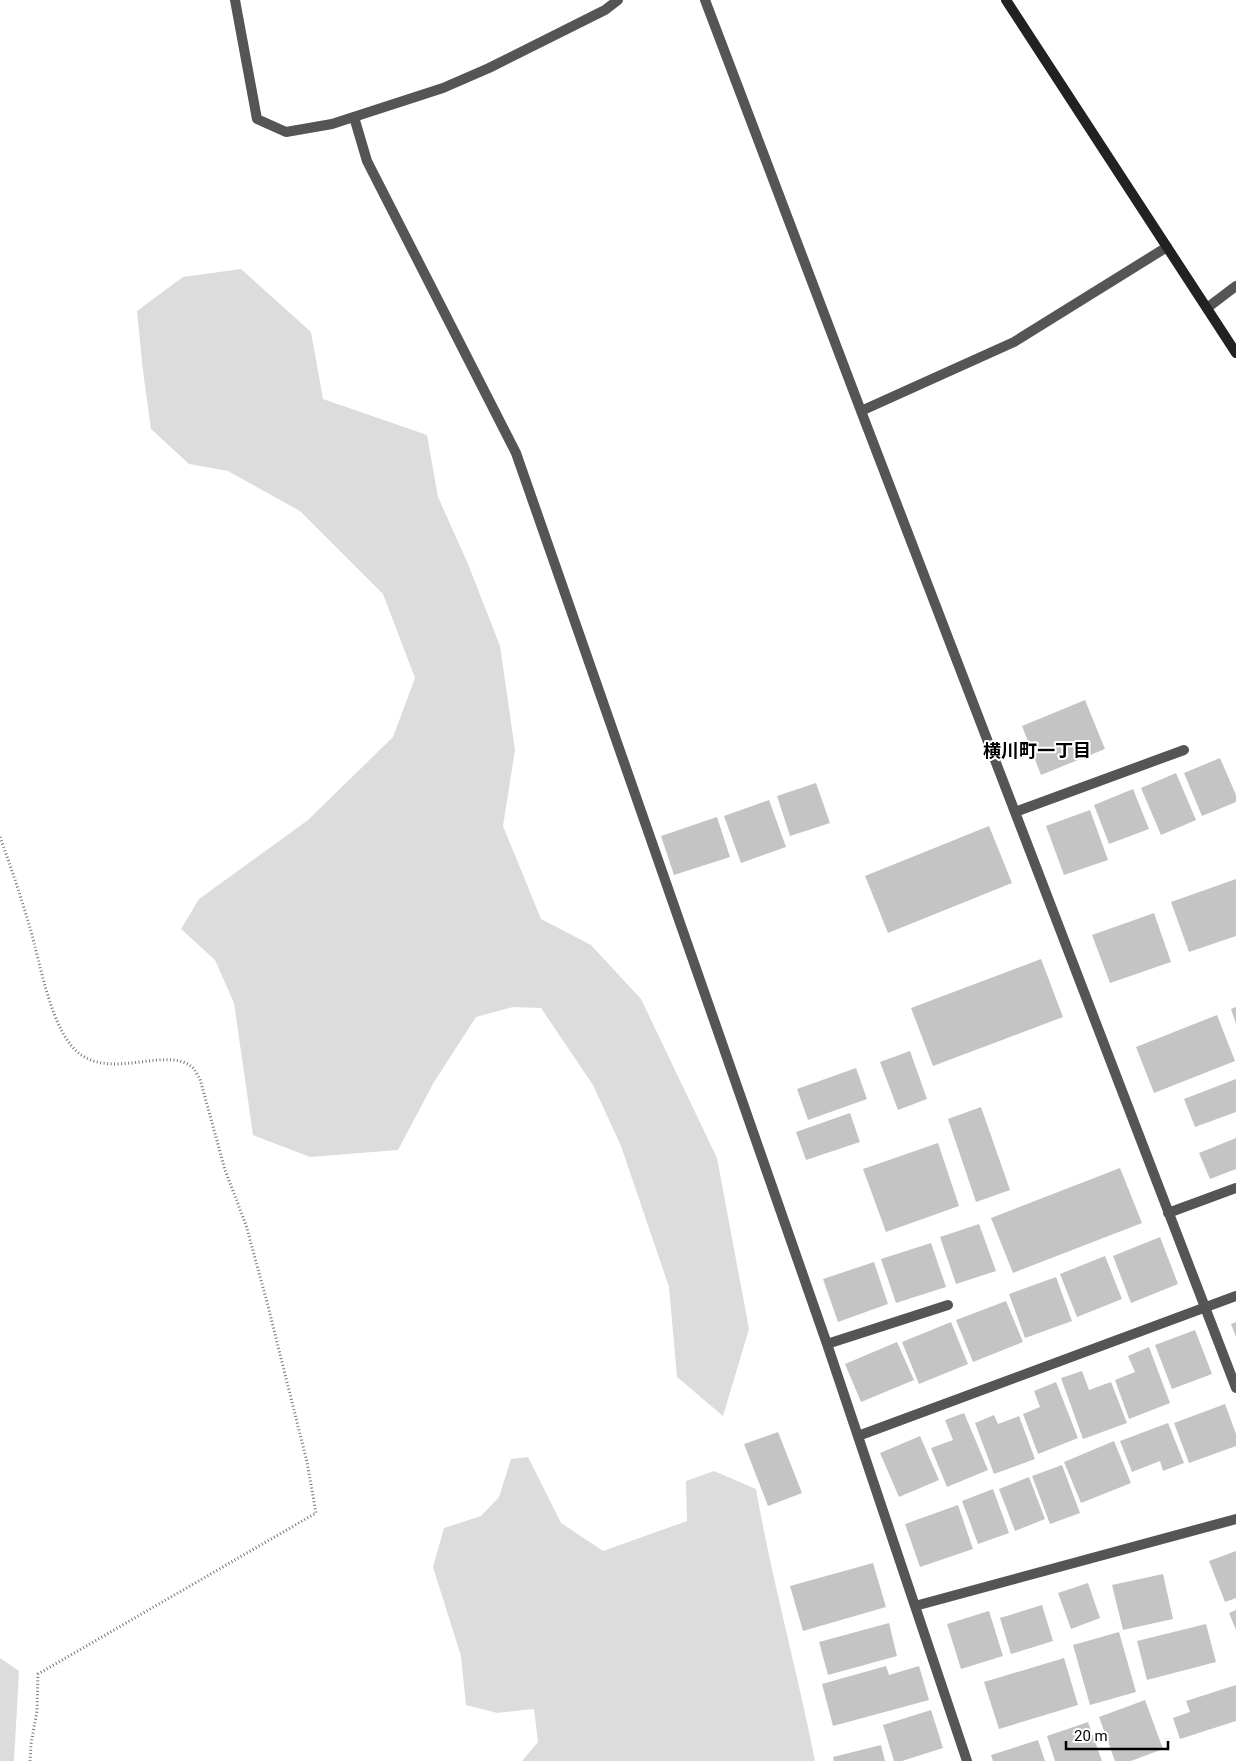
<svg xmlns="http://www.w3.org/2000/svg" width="1236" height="1761" viewBox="0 0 1236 1761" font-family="Roboto,'Noto Sans JP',sans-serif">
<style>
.green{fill:#dcdcdc}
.building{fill:#c4c4c4}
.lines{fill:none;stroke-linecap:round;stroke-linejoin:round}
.path{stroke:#777;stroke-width:3;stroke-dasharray:1 2.5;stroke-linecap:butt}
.street{stroke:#555;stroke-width:10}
.secondary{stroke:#222;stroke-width:10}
.labels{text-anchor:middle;stroke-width:4;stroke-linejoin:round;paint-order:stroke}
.neighbourhood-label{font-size:18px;font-weight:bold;fill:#000;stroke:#fff}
</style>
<rect width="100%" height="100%" fill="#fff"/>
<path class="green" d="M241 269 311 332 323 399 427 435 438 497 468 564 500 646 515 750 503 826 541 919 591 945 641 999 717 1158 749 1329 723 1416 677 1377 669 1287 621 1146 593 1085 541 1008 513 1007 476 1017 434 1082 398 1150 310 1157 253 1135 234 1003 215 960 181 929 199 899 308 820 393 737 415 678 383 594 300 511 228 471 189 464 151 429 143 371 137 311 183 277Z
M528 1457 561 1523 603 1551 687 1521 686 1481 714 1471 756 1489C772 1580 797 1670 815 1761H522L538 1742 534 1709 497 1713 466 1705 461 1656 433 1567 444 1528 481 1516 499 1497 511 1459Z
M0 1658 19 1671 14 1761H0Z"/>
<path class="building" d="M1085 700 1105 749 1041 775 1022 726Z
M1220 758 1236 795V802L1202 816 1184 773Z
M1176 773 1196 820 1161 835 1141 788Z
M816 783 830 823 790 836 777 796Z
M1133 789 1149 829 1109 844 1094 805Z
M769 800 786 847 741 863 724 816Z
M1090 810 1108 860 1064 875 1046 826Z
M717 817 730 857 674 875 661 836Z
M989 826 1012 883 888 933 865 876Z
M1236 879V936L1189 952 1171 902Z
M1154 913 1171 962 1110 983 1092 935Z
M1041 959 1063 1017 933 1066 911 1008Z
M1236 1007V1024L1231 1009Z
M1217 1015 1235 1061 1154 1093 1136 1047Z
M910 1051 927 1099 898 1110 880 1062Z
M856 1068 867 1099 808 1120 797 1089Z
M1236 1079V1112L1195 1127 1184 1099Z
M981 1107 1010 1190 976 1202 948 1119Z
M850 1113 860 1142 806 1160 796 1132Z
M1236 1138V1169L1210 1179 1199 1153Z
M938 1143 959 1206 886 1232 863 1169Z
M1120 1168 1142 1223 1013 1273 991 1218Z
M979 1224 996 1271 956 1284 940 1237Z
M1160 1237 1178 1284 1131 1303 1113 1256Z
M931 1243 946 1287 896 1303 881 1259Z
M1105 1256 1122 1299 1077 1317 1060 1274Z
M874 1262 888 1304 838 1322 823 1279Z
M1056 1277 1072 1321 1025 1338 1009 1294Z
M1006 1301 1023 1342 973 1362 956 1320Z
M951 1322 968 1364 919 1384 902 1342Z
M1236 1322V1337L1231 1324Z
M1195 1330 1212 1374 1172 1389 1155 1345Z
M897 1342 914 1380 861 1402 845 1364Z
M1149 1347 1170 1403 1129 1419 1115 1380 1135 1372 1128 1356Z
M1082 1371 1089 1390 1111 1382 1127 1423 1083 1439 1061 1378Z
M1056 1382 1078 1438 1038 1454 1023 1414 1040 1407 1034 1391Z
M1225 1404 1236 1434V1446L1189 1463 1174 1423Z
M964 1413 988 1470 947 1487 931 1448 953 1440 945 1420Z
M994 1415 998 1424 1019 1416 1035 1459 994 1474 975 1423Z
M1168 1423 1184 1463 1163 1471 1160 1461 1132 1472 1120 1441Z
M778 1432 802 1493 768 1506 744 1444Z
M920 1436 939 1480 899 1497 880 1453Z
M1114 1441 1131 1483 1081 1503 1064 1462Z
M1062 1465 1080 1513 1050 1524 1032 1476Z
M1029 1477 1045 1519 1015 1531 999 1489Z
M993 1489 1009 1533 978 1544 962 1501Z
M958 1505 973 1549 920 1567 905 1524Z
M1236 1551V1598L1225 1602 1209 1561Z
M873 1563 886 1607 803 1631 790 1586Z
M1163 1574 1173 1619 1123 1630 1112 1585Z
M1088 1583 1100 1618 1071 1629 1058 1593Z
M1042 1605 1053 1641 1011 1654 1000 1618Z
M1236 1610V1630L1229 1613Z
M989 1611 1003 1656 961 1669 947 1624Z
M889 1623 897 1656 828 1675 819 1642Z
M1206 1624 1216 1662 1147 1680 1137 1641Z
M1119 1632 1136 1692 1090 1705 1073 1645Z
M1064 1658 1078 1705 999 1729 984 1682Z
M886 1666 889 1675 919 1666 929 1700 833 1726 822 1684Z
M1236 1685V1721L1180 1739 1173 1718 1190 1712 1186 1701Z
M1145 1700 1163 1749 1131 1761H1115L1099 1717Z
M931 1710 943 1748 902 1761H894L883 1725Z
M1088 1722 1102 1761H1055L1047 1736Z
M1038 1740 1045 1761H993L991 1755Z
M881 1745 885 1761H834L833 1757Z"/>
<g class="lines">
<path class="path" d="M0 837C11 867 21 897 30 928 40 961 51 1033 80 1054 115 1080 170 1044 194 1069 196 1072 198 1076 200 1079L225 1170 246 1225 268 1306 307 1462 316 1513 38 1674 37 1711 31 1744 30 1761"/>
<path class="street" d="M235 0 257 119 286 132 332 124 443 88 489 68 605 10 618 0
M705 0 861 411 1236 1388
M354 117 367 161 516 453 827 1344 967 1761
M1207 308 1236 286
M861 411 1014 342 1167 247
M1015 812 1184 750
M1168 1213 1236 1188
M827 1344 948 1305
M858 1436 1236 1296
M915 1606 1236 1519"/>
<path class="secondary" d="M1006 0 1236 353"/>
</g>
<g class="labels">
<g class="neighbourhood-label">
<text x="1037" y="757">横川町一丁目</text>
</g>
</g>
<path d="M1066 1741v8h102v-8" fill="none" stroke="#000000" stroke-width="2.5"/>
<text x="1074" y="1741" font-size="15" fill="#000000" stroke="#ffffff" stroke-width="4" paint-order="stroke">20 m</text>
</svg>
